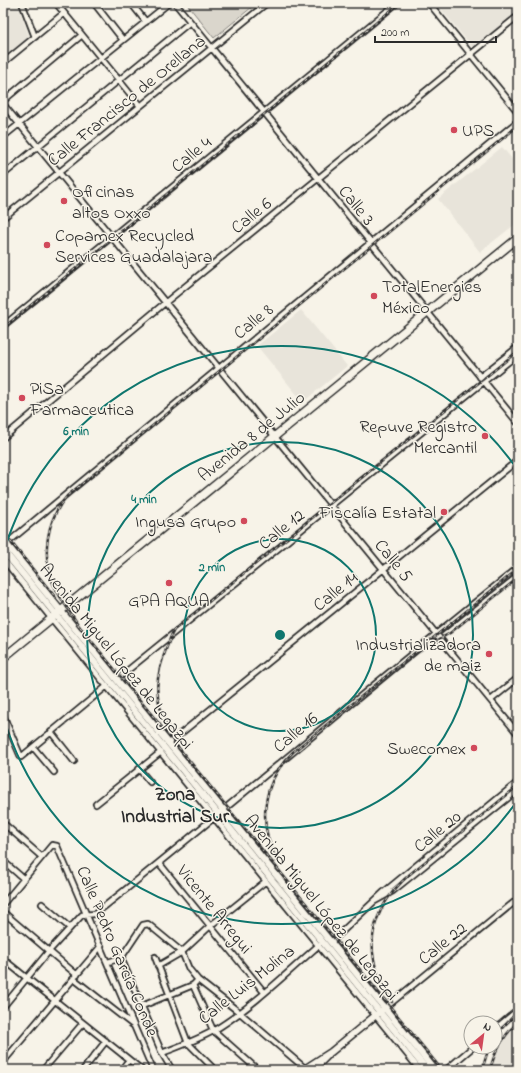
<svg xmlns="http://www.w3.org/2000/svg" width="521" height="1073" viewBox="0 0 521 1073" font-family="'Indie Flower',sans-serif">
<style>
.built{fill:#e8e4da}
.green{fill:#dad6cc;stroke:#82807c}
.lines{fill:none;stroke-linecap:round;stroke-linejoin:round}
.street-casing{stroke:#2b2b2b;stroke-width:8}
.secondary-casing{stroke:#2b2b2b;stroke-width:9}
.primary-casing{stroke:#2b2b2b;stroke-width:10}
.street{stroke:#f7f3e8;stroke-width:4.5}
.secondary{stroke:#f7f3e8;stroke-width:6}
.primary{stroke:#f7f3e8;stroke-width:7}
.rail-casing{stroke:#2b2b2b;stroke-width:2.5}
.rail{stroke:#f7f3e8;stroke-width:1;stroke-dasharray:3;stroke-linecap:butt}
.ring{fill:none;stroke:#0f766e;stroke-width:2}
.poi-dot{fill:#d1495b;stroke:#f7f3e8;stroke-width:1.5}
.labels{text-anchor:middle;stroke-width:3;stroke-linejoin:round;paint-order:stroke}
.street-label{font-size:18px;fill:#2b2b2b;stroke:#f7f3e8}
.poi-label{font-size:18px;fill:#2b2b2b;stroke:#f7f3e8;text-anchor:start}
.neighbourhood-label{font-size:19px;font-weight:bold;fill:#2b2b2b;stroke:#f7f3e8}
.centre{fill:#0f766e;stroke:#f7f3e8;stroke-width:2}
.ring-label{font-size:12px;text-anchor:middle;font-weight:bold;fill:#0f766e;stroke:#f7f3e8;stroke-width:3;stroke-linejoin:round;paint-order:stroke}
</style>
<rect width="100%" height="100%" fill="#f7f3e8"/>
<filter id="ink" filterUnits="userSpaceOnUse"><feTurbulence type="fractalNoise" baseFrequency=".025" numOctaves="2"/><feDisplacementMap in="SourceGraphic" scale="8" xChannelSelector="R" yChannelSelector="G"/><feConvolveMatrix kernelMatrix="1 2 1 2 8 2 1 2 1" color-interpolation-filters="sRGB"/></filter>
<g filter="url(#ink)">
<path class="built" d="M14 3H17L29 36 3 59V7Z
M436 3H518V10L473 48Z
M502 147 518 166V222L480 252 438 199Z
M301 310 347 366 303 402 257 346Z
M518 1020V1070H488L494 1051 500 1039Z"/>
<path class="green" d="M186 3H257L214 38Z"/>
<g class="lines">
<g class="street-casing">
<path id="street" d="M22 3 35 37
M56 3 140 106
M94 3 123 40
M131 3 146 22
M175 3 518 423
M429 3 518 112
M3 63 64 13
M3 101 82 35
M3 104 518 734
M3 137 169 3
M3 175 190 22
M3 218 267 3
M3 326 397 3
M480 377 518 347
M3 438 166 302 518 16
M6 544 518 121
M3 559 420 1070
M117 679 518 354
M491 700 518 678
M3 715 21 757 107 686
M51 732 74 761
M169 743 518 460
M33 747 54 772
M139 769 150 782
M96 804 161 752
M3 823 42 857
M3 861 24 879
M159 863 264 992
M375 901 393 891 518 790
M3 904 52 845 57 846 153 1070
M42 904 70 928
M3 912 77 975
M331 942 384 892 518 782
M155 957 188 1043 215 1070
M121 958 162 1053 172 1070
M3 959 142 1070
M108 962 121 958 143 925 148 924 182 952 189 969 198 980 239 1012 307 1070
M158 966 182 952 210 926 266 881
M74 979 133 1025
M198 980 193 985 213 1030 258 1070
M142 1006 193 985
M3 1007 49 951 82 915 95 914C238 801 375 681 518 568
M385 1008 518 899
M495 1029 518 1010
M162 1053C180 1046 197 1040 213 1031 250 1009 287 973 319 945
M3 1062 101 946
M43 1070 83 1023
M83 1070 106 1041
M121 1070 129 1060
M446 1070 473 1047"/>
</g>
<g class="secondary-casing">
<path id="secondary" d="M3 540 435 1070
M3 550 427 1070
M303 1070 331 1052 381 1011
M313 1070 327 1056"/>
</g>
<g class="primary-casing">
<path id="primary" d="M3 658 518 238"/>
</g>
<use href="#street" class="street"/>
<use href="#secondary" class="secondary"/>
<use href="#primary" class="primary"/>
<g class="rail-casing">
<path id="rail" d="M3 328 400 3
M3 532 56 598
M76 622 442 1070
M79 626C71 612 59 598 53 583 41 554 47 519 67 496L518 126
M436 641 450 633 518 578
M169 729C152 697 155 677 168 644 170 639 171 635 174 630L518 351
M277 861C257 823 262 782 293 752L518 569
M392 1002C361 954 367 912 410 874L518 786
M495 1036 518 1011
M482 1070 489 1047
M490 1070C495 1050 503 1036 518 1022"/>
</g>
<use href="#rail" class="rail"/>
</g>
</g>
<g class="ring">
<circle cx="280" cy="635" r="96"/>
<circle cx="280" cy="635" r="193"/>
<path d="M517 801A289 289 0 0 1 4 719M4 551A289 289 0 0 1 517 469"/>
</g>
<g class="poi-dot">
<circle cx="454" cy="130" r="4"/>
<circle cx="64" cy="201" r="4"/>
<circle cx="47" cy="245" r="4"/>
<circle cx="374" cy="296" r="4"/>
<circle cx="22" cy="398" r="4"/>
<circle cx="485" cy="436" r="4"/>
<circle cx="444" cy="512" r="4"/>
<circle cx="244" cy="521" r="4"/>
<circle cx="169" cy="583" r="4"/>
<circle cx="489" cy="654" r="4"/>
<circle cx="474" cy="748" r="4"/>
</g>
<g class="labels">
<g class="street-label">
<text transform="translate(126 100) rotate(-39)" y="6">Calle Francisco de Orellana</text>
<text transform="translate(191 154) rotate(-39)" y="6">Calle 4</text>
<text transform="translate(357 205) rotate(51)" y="6">Calle 3</text>
<text transform="translate(251 215) rotate(-39)" y="6">Calle 6</text>
<text transform="translate(253 321) rotate(-39)" y="6">Calle 8</text>
<text transform="translate(251 436) rotate(-39)" y="6">Avenida 8 de Julio</text>
<text transform="translate(281 529) rotate(-39)" y="6">Calle 12</text>
<text transform="translate(394 560) rotate(51)" y="6">Calle 5</text>
<text transform="translate(335 591) rotate(-39)" y="6">Calle 14</text>
<text transform="translate(117 656) rotate(51)" y="6">Avenida Miguel López de Legazpi</text>
<text transform="translate(295 732) rotate(-40)" y="6">Calle 16</text>
<text transform="translate(437 831) rotate(-39)" y="6">Calle 20</text>
<text transform="translate(322 907) rotate(51)" y="6">Avenida Miguel López de Legazpi</text>
<text transform="translate(215 909) rotate(51)" y="6">Vicente Arregui</text>
<text transform="translate(442 943) rotate(-39)" y="6">Calle 22</text>
<text transform="translate(118 951) rotate(67)" y="6">Calle Pedro García Conde</text>
<text transform="translate(246 984) rotate(-38)" y="6">Calle Luis Molina</text>
</g>
<g class="poi-label">
<text x="462" y="136">UPS</text>
<text x="72" y="197">Oficinas<tspan x="72" dy="21">altos Oxxo</tspan></text>
<text x="55" y="241">Copamex Recycled<tspan x="55" dy="21">Services Guadalajara</tspan></text>
<text x="382" y="292">TotalEnergies<tspan x="382" dy="21">México</tspan></text>
<text x="30" y="394">PiSa<tspan x="30" dy="21">Farmaceutica</tspan></text>
<text x="477" y="432" text-anchor="end">Repuve Registro<tspan x="477" dy="21">Mercantil</tspan></text>
<text x="436" y="518" text-anchor="end">Fiscalía Estatal</text>
<text x="236" y="527" text-anchor="end">Ingusa Grupo</text>
<text x="169" y="606" text-anchor="middle">GPA AQUA</text>
<text x="481" y="650" text-anchor="end">Industrializadora<tspan x="481" dy="21">de maiz</tspan></text>
<text x="466" y="754" text-anchor="end">Swecomex</text>
</g>
<g class="neighbourhood-label">
<text x="175" y="800">Zona<tspan x="175" dy="22">Industrial Sur</tspan></text>
</g>
</g>
<circle cx="280" cy="635" r="6" class="centre"/>
<g class="ring-label">
<text x="76" y="435">6 min</text>
<text x="144" y="503">4 min</text>
<text x="212" y="571">2 min</text>
</g>
<rect width="521" height="1073" fill="none" stroke="#f7f3e8" stroke-width="16"/>
<rect x="8" y="8" width="505" height="1057" fill="none" stroke="#2b2b2b" stroke-width="1.5" filter="url(#ink)"/>
<g transform="translate(483 1035) rotate(29)"><circle r="19" fill="#f7f3e8" stroke="#a5a39c"/>
<path d="M0-3L7 15L0 10L-7 15Z" fill="#d1495b"/>
<text y="-6" font-size="11" font-weight="bold" text-anchor="middle" fill="#2b2b2b">N</text>
</g>
<path d="M375 36v6h121v-6" fill="none" stroke="#2b2b2b" stroke-width="2"/>
<text x="381" y="36" font-size="12" fill="#2b2b2b" stroke="#f7f3e8" stroke-width="3" paint-order="stroke">200 m</text>
</svg>
